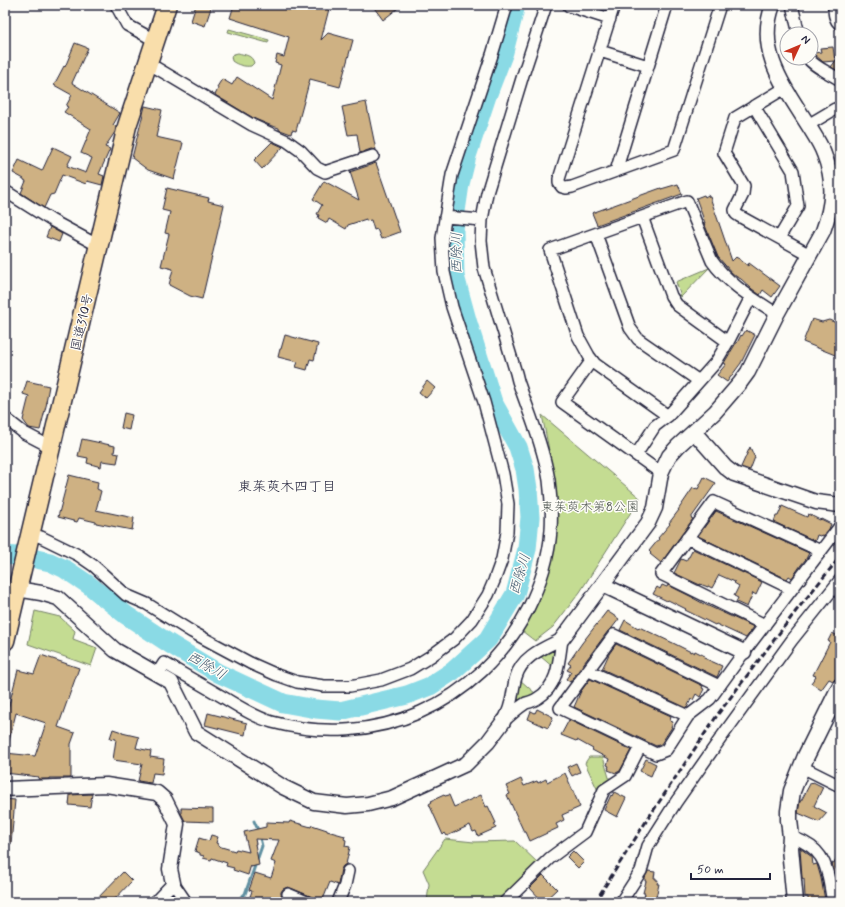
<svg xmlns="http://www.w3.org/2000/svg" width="845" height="907" viewBox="0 0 845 907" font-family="Mynerve,'Klee One',sans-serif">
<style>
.green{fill:#c4dc92;stroke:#737f66}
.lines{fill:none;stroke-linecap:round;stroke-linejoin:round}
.stream{stroke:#6090a1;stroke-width:3}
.river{stroke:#8adae5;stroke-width:19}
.building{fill:#ceb183;stroke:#22223b}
.minor-casing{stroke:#22223b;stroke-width:14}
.tertiary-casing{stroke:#22223b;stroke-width:17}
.secondary-casing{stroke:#22223b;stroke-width:19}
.trunk-casing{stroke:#22223b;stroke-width:21}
.minor{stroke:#fdfcf7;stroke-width:11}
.tertiary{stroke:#fdfcf7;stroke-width:14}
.secondary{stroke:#fdfcf7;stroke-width:16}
.trunk{stroke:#f9deab;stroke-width:18}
.rail{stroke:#22223b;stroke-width:3;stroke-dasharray:6 3;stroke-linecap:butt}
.labels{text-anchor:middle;stroke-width:3;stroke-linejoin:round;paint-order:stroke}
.street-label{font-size:13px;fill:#22223b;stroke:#fdfcf7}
.park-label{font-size:13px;fill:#535a55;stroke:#fdfcf7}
.water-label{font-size:14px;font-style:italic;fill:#41596e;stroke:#fdfcf7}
.neighbourhood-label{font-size:14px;fill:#22223b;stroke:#fdfcf7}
</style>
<rect width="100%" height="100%" fill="#fdfcf7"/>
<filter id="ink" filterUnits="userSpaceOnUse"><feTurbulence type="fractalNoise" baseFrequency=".025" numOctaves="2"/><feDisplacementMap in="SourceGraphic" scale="8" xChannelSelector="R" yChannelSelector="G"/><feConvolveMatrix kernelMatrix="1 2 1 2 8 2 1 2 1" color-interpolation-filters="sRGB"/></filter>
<g filter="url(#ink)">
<path class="green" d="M229 29 269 40 268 43 228 32Z
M238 53C245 55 252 55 254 63L251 66C245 67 237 65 232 61L231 56 234 54Z
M709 268 681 297 676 282Z
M542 415 640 498 580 592 553 627 535 641 522 631 545 584 554 535 550 455Z
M35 611 60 617 75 631 73 639 97 648 91 666 28 644Z
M552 650 555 651 554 668 540 656Z
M519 679 537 695 520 704 516 702Z
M589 757H603L610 781 599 793 585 763Z
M445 839 474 842 515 841 540 865 501 902H427L429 884 423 870Z"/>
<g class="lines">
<path class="stream" d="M235 902 245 894 262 846 258 830 254 821"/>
<path class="river" d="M5 555 27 557 50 562 65 569 89 585 126 615 170 644 218 673 283 703 316 709 340 711 407 695 430 686 453 671 488 639 515 594 527 549 530 517 528 489 525 469 518 447 493 402 467 320 455 276 454 230 456 211 460 184 467 156 487 96 504 52 516 5"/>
</g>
<path class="building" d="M196 5H212L205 26 191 21Z
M234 5H330L321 40 328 33 353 40 340 87 310 79 296 131 292 130 291 134 283 131 279 130V128L272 126 255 119 215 95 218 89 217 87 222 79 232 85 237 77 272 100 281 65 275 63 277 55 284 57 289 37 230 18Z
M372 5H402L383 20Z
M75 43 88 48 72 83 120 113 113 125 116 126 115 132 105 147 110 149 99 174 104 176 102 185 87 181 86 184 62 175 54 194 50 195 44 208 21 193 26 181 24 180V179L13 173 19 160 42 171 53 147 72 156 67 166 86 173 92 158 81 153 91 129 64 112 68 107 66 106 72 95 54 85 64 66 65 67Z
M833 47 835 61 823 62 813 53 821 52 820 48Z
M840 55V72L831 67Z
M366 102 376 150 371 149 360 153 357 134 348 135 342 107Z
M145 106 162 110 156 137 183 143 174 179 148 170 132 158Z
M272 142 283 147 262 169 254 160Z
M376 163 400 232 381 239 377 229 374 230 371 220 366 221V219L348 225 346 229 329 219 327 223 318 218 319 215 317 214 322 205 313 199 324 181 359 200 350 172Z
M678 184 682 194 597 225 592 213 661 188V189Z
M167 188 209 198 208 201 224 205 202 299 190 296 169 285 173 269 161 266 169 234 165 233 170 212 162 210Z
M704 195 705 197 708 195 709 197H710L732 261 736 257 737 258H738L748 266 749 263 780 286 772 297 763 290 760 295 752 289 741 279 737 277 738 278 731 272 718 257 704 223H705L696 198Z
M50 227 62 234 59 242 46 237Z
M812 319 822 322 829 320 839 324 840 326V357L803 342Z
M746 330 755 335 741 363 727 382 717 375 726 364 724 363 736 343H737L741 335 742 336Z
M285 335 318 344 314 360 310 359 307 370 296 367 298 362 278 357 280 349H281Z
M27 381 49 386 46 402H47L40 430 29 428 23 420 29 396 23 394Z
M427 381 435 388 426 398 419 392Z
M124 413 132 415 129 430 121 428Z
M82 439 115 446 114 453 119 454 117 463 102 461 101 467 87 463 88 458 78 456Z
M750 447 754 456 755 457 750 470 741 467Z
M69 475 98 482 97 489 101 491 96 510 134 518 132 530 96 523V522L79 518 77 522 58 517Z
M704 477 716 483 691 518 693 519 661 563 650 554 651 553 649 551 659 539 658 538 670 524 669 523 679 510H678L693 488 695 489 696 488 698 489Z
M782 506 807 517 808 514 820 520 821 519 831 524 829 529 823 536 821 535 820 536 817 535 815 541 774 522 776 516H778Z
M716 511 809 553 806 559 801 565 792 578 789 576 787 579 698 536Z
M693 549 762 582 756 595 753 593 747 607 736 602 738 598 734 596 739 586 734 583 735 582 719 575 712 588 708 586V587L700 584V585L674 573 681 559 686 561 688 557H689Z
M662 585 667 587 668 585 694 598H693L704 604 754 627 746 638 716 624 715 625 685 610 686 609 668 600 667 601 653 594 657 587 660 589Z
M607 611 619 619 612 628 608 631 570 682 566 679 571 672 567 670 571 665 568 663 582 643Z
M625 620 638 628 639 627 673 643 691 652V651L694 653 695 651 705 656 704 658 722 666 717 677 620 630Z
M832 633 840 637V675L838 678 835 679 833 681 829 679 821 690 811 683 816 676 813 675 830 642 828 641Z
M616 644 703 686 702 688 704 689 700 697 696 694 693 700 691 699 687 708 602 669 609 654Z
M41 655 79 668 58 727 75 733 71 744V778H49V779H38L39 777 5 773V753L35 756 46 723 16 713 8 745 5 744V720L18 670 34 674Z
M590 679 671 716 670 721 673 722 671 727H672L661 744 656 746 574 707 581 691Z
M537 709 553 717 548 728 528 719 531 711 535 713Z
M208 713 247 723 245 735 205 725Z
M569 720 631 750 620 771 616 773 608 770 609 768H608L609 766 607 765 609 759 592 750 593 749 577 740 576 741 561 735Z
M113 729 122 732V733L139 737 136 748 151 751 150 757 164 759 162 774 153 773 151 783 138 781 142 764 113 760 116 739 110 738Z
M646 759 656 764 651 776 640 771Z
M576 763 580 772 572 776 567 767Z
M565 773 580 807 562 815 564 820 556 824 558 828 530 841 526 832H524L507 795 510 794 506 786 521 779 524 786 537 781 538 783 546 779 547 782Z
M811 782 812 783 813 782 823 787 814 806 827 813 819 822 798 813 800 801H801Z
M614 792 626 798 617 817 604 810 611 795 612 796Z
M92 794 90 807 69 805 70 795Z
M444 795 445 796 449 795 454 807 481 795 486 807 488 806 496 823 494 824 496 828 478 836 476 831 473 832 470 825 447 836 445 833 443 835 429 804 432 802 431 801Z
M5 799 15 800 11 844 5 843Z
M181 808 213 809V822L185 821 181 813Z
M290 821 311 827 312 825 327 830V831L345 836 344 839 346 840 345 846 350 847 346 864 343 866 341 869 338 885 330 882 322 902H314L313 898 310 896 288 887 283 889 281 892V894L283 899 289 902H248L252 891 249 890 255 873 271 878 276 863 271 861 279 840 255 839 256 844H255L259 865 251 867V865L248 875 233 870 234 868 226 866 227 863 212 858 211 860 203 858 204 856 200 855V853L195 851 199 838 209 841 211 835 218 837 216 843 218 844V846L235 851 236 849 249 852 244 832 266 827V822L289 823Z
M800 848 812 857 813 865 817 864 821 878 825 900 808 901V897H805L804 879 802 878Z
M840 850V902L835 875 832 863 834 864Z
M573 851 584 862 578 868 567 857Z
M648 871 655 872 654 878H656V880H658L657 884H659L655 902H643L645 893H643L646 881H645V877Z
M123 872 132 881 112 902H94Z
M543 875 557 889 543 902 530 888Z"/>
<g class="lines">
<g class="minor-casing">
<path id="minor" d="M116 5 127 25 156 41
M614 5 559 179V183L562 187 566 188 572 187 674 150 720 5
M792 5 797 26 799 34
M834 5C834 12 834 20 840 24
M569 6 610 19
M600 51 648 66
M808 58C814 67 830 73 840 80
M148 63 252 125 287 141 301 151 317 168 325 172 373 156
M785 88 735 118 724 153 744 186 743 194 735 210 736 214 739 216 810 255
M754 106 793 171 798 206 779 238
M808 125 835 109H840
M616 171 667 5
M5 191 51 220 99 246
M445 217 482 220
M642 217 671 296 677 305 728 342
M596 234 630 328 638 339 699 381
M592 360 562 402 661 473
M668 416 595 364 589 356 578 336 550 250 687 201 712 261C728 284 754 299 777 314
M5 418 24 433 51 447
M636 455 655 426 668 416 716 362 729 340 751 297
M31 534 41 537 78 555 94 566 126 595 147 604 192 632 250 663 277 675 297 682 324 686H350L381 680 410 669 431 656 454 639 472 620 488 595 494 581 502 559 507 532 508 504 503 474 484 402 452 307 444 272 442 238 452 175 492 55 507 5
M687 538 792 589
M765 625 661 574 714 502 821 551
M589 671 688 716
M157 674 164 663C183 674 202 685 221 696 238 706 254 717 272 722 375 750 480 705 528 609 540 585 549 557 551 530 552 514 551 496 549 480 543 446 529 413 518 381L516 373 484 268 481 241 482 220 487 193 523 75 546 5
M719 686 614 635 560 708 656 754 666 750 688 716 710 699 744 652 840 526
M506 719C512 714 519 707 526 703 530 702 534 701 538 698 558 686 559 661 562 639
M503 722C505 717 509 711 510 705 513 696 513 686 516 677 522 656 544 648 562 639
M802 767 840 786
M791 837C795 839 801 840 805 843 829 855 828 879 833 902
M288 894 307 902
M155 902 173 883 186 902
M338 902 345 885 348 871
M505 902 550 858 585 832 604 790 625 776 640 747
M621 902 641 871 648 846 676 802 723 735 792 640 840 580"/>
</g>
<g class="tertiary-casing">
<path id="tertiary" d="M694 432 725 467 734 474 816 502 840 505
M603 585 744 652
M17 589 41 593 58 598 115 650 171 682 196 732 283 787 314 802 347 806 368 804 392 798 466 764 488 742 503 722
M562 639 648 523 655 508 661 473 669 456 678 446 715 412 740 383 748 372 777 314 823 231C833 204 835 182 824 154 821 145 815 136 810 128 786 89 755 52 773 5
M5 789 106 785 157 793 165 800 177 824 170 869 173 883"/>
</g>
<g class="secondary-casing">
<path id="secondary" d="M795 902 790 848 791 837 789 820V811L792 791 806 756 840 687"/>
</g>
<g class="trunk-casing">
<path id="trunk" d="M5 641 127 126 167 5"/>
</g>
<use href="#minor" class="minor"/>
<use href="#tertiary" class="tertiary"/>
<use href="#secondary" class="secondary"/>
<use href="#trunk" class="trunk"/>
<path class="rail" d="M595 902 647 820 718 714 796 611 840 557"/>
</g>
</g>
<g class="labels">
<g class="street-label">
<text transform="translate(81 322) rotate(-77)" y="5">国道310号</text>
</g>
<g class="park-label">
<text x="590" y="511">東茱萸木第8公園</text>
</g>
<g class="water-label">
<text transform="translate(456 253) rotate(-91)" y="5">西除川</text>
<text transform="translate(519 574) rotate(-73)" y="5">西除川</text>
<text transform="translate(207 665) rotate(30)" y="5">西除川</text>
</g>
<g class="neighbourhood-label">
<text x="287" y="491">東茱萸木四丁目</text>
</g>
</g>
<rect width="845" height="907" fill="none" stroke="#fdfcf7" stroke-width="20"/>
<rect x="10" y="10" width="825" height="887" fill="none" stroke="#22223b" stroke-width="1.5" filter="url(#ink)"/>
<g transform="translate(799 46) rotate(46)"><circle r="19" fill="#fdfcf7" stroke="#a5a5ac"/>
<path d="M0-3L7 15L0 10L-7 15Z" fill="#c8321e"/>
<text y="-6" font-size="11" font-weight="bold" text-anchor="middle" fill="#22223b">N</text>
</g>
<path d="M691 873v6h79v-6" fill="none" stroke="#22223b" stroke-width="2"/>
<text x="697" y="873" font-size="12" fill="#22223b" stroke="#fdfcf7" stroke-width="3" paint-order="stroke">50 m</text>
</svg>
